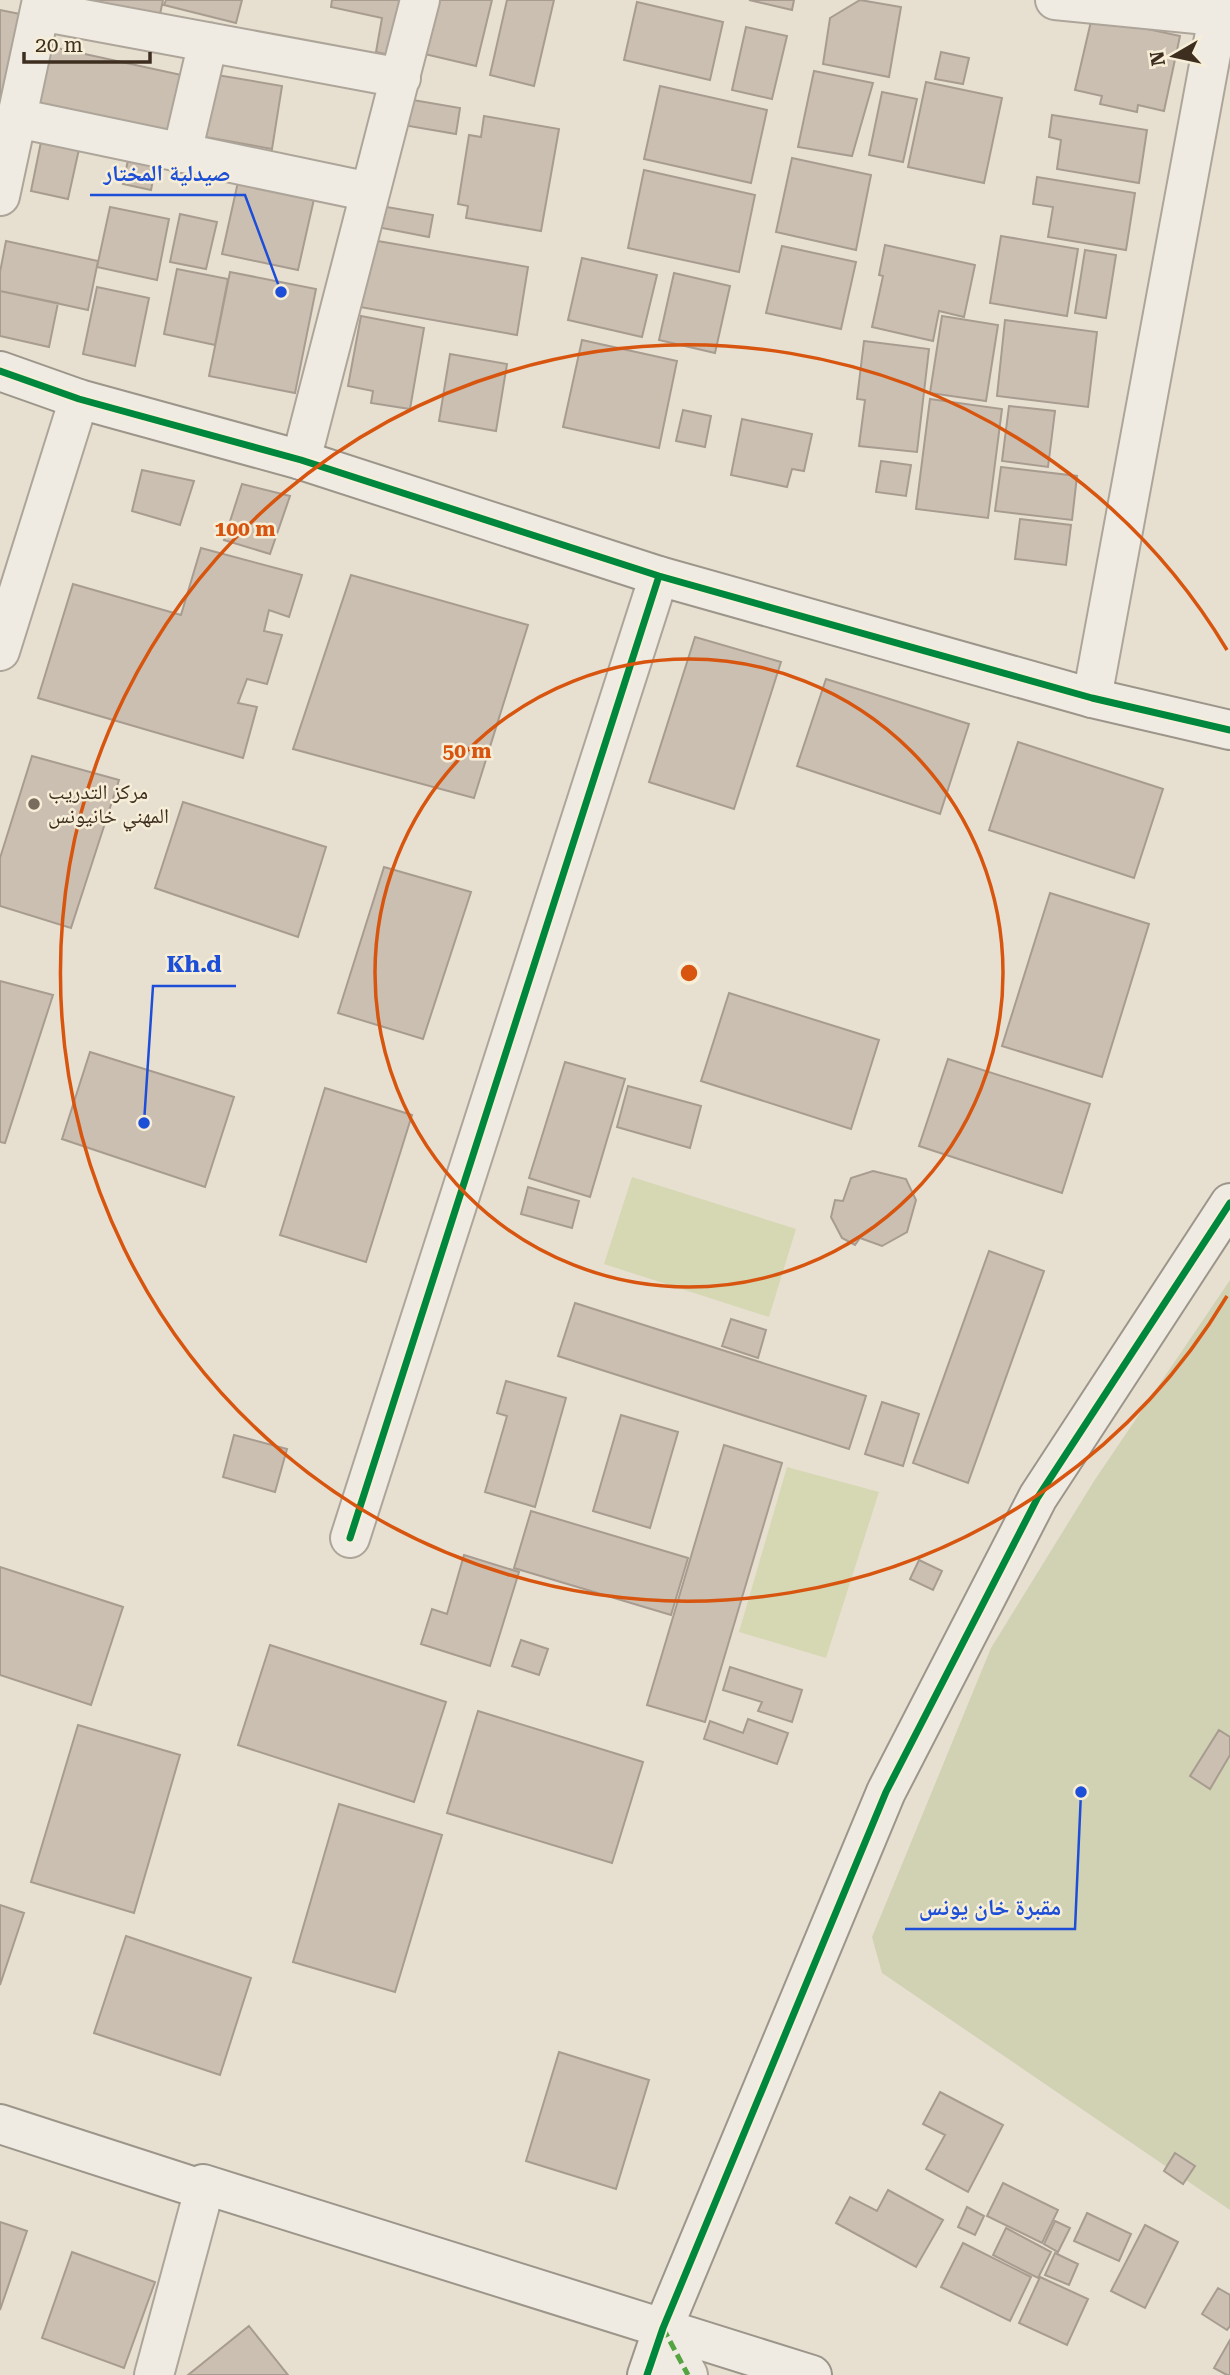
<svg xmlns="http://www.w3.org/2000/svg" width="1230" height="2375" viewBox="0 0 1230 2375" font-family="'Roboto Serif','Noto Naskh Arabic',serif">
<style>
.green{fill:#d6d7b3}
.cemetery{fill:#d1d1b3}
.building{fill:#cbbfb2;stroke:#a89c90;stroke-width:2}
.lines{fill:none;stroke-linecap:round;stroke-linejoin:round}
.street-casing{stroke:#ada599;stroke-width:42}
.secondary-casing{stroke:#9c958a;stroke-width:42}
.street{stroke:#efebe3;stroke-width:38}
.secondary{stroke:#efebe3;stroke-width:38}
.quiet{stroke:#54a441;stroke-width:5;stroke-dasharray:10 5;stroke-linecap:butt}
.cycleway-casing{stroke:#f7eed8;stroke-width:11}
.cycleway{stroke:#00873e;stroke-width:7}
.ring{fill:none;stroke:#d7550e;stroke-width:3.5}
.poi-dot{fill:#786c5e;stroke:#f7eed8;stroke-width:2.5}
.labels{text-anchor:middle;stroke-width:5;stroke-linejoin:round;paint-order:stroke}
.poi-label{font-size:21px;fill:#3d2e20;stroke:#f7eed8;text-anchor:start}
.centre{fill:#d7550e;stroke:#f7eed8;stroke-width:3.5}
.ring-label{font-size:21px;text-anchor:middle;font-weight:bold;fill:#d7550e;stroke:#f7eed8;stroke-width:5;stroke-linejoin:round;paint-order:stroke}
.leader{fill:none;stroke:#1d4ed8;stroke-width:2.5}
.callout-dot{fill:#1d4ed8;stroke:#f7eed8;stroke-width:2.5}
.callout-label{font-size:23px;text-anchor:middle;font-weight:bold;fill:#1d4ed8;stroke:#f7eed8;stroke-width:5;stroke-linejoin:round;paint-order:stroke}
</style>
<rect width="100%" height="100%" fill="#e7e0d1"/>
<path class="green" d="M632 1177 796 1229 769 1317 604 1264Z
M787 1467 879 1492 826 1658 739 1632Z"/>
<path class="cemetery" d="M1230 1280V2210L882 1973 872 1937 991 1648 1094 1481Z"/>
<path class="building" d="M81 0H163L159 19Z
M166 0H242L236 23 164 5Z
M332 0H411L399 57 376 52 382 18 331 7Z
M428 0H492L476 66 416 52Z
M507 0H554L534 86 490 75Z
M749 0H794L792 10Z
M860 0 901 7 889 77 823 64 830 18Z
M637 2 723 22 710 80 624 60Z
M0 10 25 15 0 106Z
M1092 17 1180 36 1164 111 1138 105 1137 112 1100 104 1102 96 1075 90Z
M746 27 787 36 772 99 732 90Z
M48 46 186 76 174 135 36 106Z
M941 52 969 58 963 84 935 79Z
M814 71 873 83 852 156 798 147Z
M211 74 282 86 272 149 200 136Z
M926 82 1002 98 984 183 908 167Z
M660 86 767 110 751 183 644 159Z
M882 92 917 99 903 162 869 155Z
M407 99 460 108 456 134 403 125Z
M1052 115 1147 130 1139 183 1057 169 1061 140 1049 137Z
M484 116 559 129 541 231 466 218 468 206 458 204 469 135 481 137Z
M43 132 81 140 68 199 31 191Z
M792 158 871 175 856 250 776 232Z
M128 160 156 165 151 190 123 184Z
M644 170 755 195 739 272 628 248Z
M1037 177 1135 193 1126 250 1048 237 1053 207 1033 204Z
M238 182 314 199 298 270 222 254Z
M381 206 433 215 429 237 377 227Z
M110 207 169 219 157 280 97 267Z
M180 214 217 222 206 269 170 262Z
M1001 236 1078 249 1067 316 990 303Z
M372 240 528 267 517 335 360 307Z
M6 241 98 261 88 310 0 291V272Z
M885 245 975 265 964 317 939 311 933 341 872 327 883 276 879 275Z
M782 246 856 262 841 329 766 313Z
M1085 250 1116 255 1106 318 1075 313Z
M582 258 657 275 642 337 568 320Z
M177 269 228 279 215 345 164 334Z
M230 272 316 289 295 393 209 376Z
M674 273 730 286 715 353 659 340Z
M97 287 149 298 135 366 83 354Z
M0 291 58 303 49 347 0 336Z
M361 316 424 328 410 409 371 403 373 391 348 386Z
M942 316 998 325 986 401 930 393Z
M1005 320 1097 332 1088 407 997 396Z
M582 340 677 361 659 448 563 427Z
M864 341 929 349 917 452 859 446 865 400 857 399Z
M450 354 507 364 496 431 439 421Z
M930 399 1002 409 988 518 916 509Z
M1009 406 1055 411 1048 467 1002 461Z
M683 410 711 416 705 447 676 441Z
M742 419 812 434 804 471 792 469 787 487 731 475Z
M881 461 911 465 906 496 876 492Z
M1001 467 1077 476 1072 520 995 511Z
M142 470 194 481 180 525 132 511Z
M242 484 290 496 270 554 224 540Z
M1020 519 1071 525 1066 565 1015 559Z
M201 548 302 575 289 617 269 610 264 631 282 635 267 684 247 679 238 703 257 707 243 758 38 698 73 584 181 615Z
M351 575 528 625 474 798 293 749Z
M695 637 781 662 734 809 649 782Z
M826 679 969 724 940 814 797 766Z
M1018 742 1163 789 1134 878 989 830Z
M32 756 119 780 71 928 0 906V858Z
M183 802 326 847 298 937 155 888Z
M384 867 471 892 423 1039 338 1013Z
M1050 893 1149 924 1102 1077 1002 1046Z
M0 981 53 995 5 1143 0 1142Z
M729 993 879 1040 851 1129 701 1081Z
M90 1052 234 1097 205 1187 62 1139Z
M948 1059 1090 1104 1062 1193 919 1146Z
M565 1062 625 1079 590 1197 529 1178Z
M628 1086 701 1106 690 1148 617 1127Z
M325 1088 412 1115 366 1262 280 1235Z
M873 1171 906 1179 916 1200 907 1232 882 1246 860 1238 855 1245 842 1238 831 1217 835 1200 843 1201 851 1178Z
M528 1187 579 1201 572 1228 521 1214Z
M989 1251 1044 1271 968 1483 913 1463Z
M575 1303 866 1396 849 1449 558 1356Z
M731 1319 766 1330 758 1358 722 1346Z
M506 1381 566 1398 535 1507 485 1492 507 1416 497 1413Z
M882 1402 919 1414 903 1466 865 1454Z
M621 1415 678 1432 650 1528 593 1511Z
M234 1435 287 1449 275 1492 223 1477Z
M724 1445 782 1463 705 1722 647 1705Z
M531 1511 688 1558 671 1615 514 1568Z
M464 1555 519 1572 490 1666 421 1644 432 1609 447 1614Z
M919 1560 942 1571 933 1590 910 1579Z
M0 1567 123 1607 91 1705 0 1675Z
M521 1640 548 1649 539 1675 512 1666Z
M270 1645 446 1702 414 1802 238 1745Z
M730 1667 802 1690 792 1722 758 1711 762 1702 723 1690Z
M478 1711 643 1762 612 1863 447 1813Z
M748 1719 788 1733 777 1764 704 1739 710 1721 743 1733Z
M78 1725 180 1755 134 1913 31 1882Z
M1219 1730 1230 1737V1755L1210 1789 1190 1776Z
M339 1804 442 1835 395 1992 293 1962Z
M0 1905 24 1913 0 1985Z
M126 1936 251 1978 220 2075 94 2033Z
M559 2052 649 2080 616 2189 526 2161Z
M940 2092 1003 2125 968 2192 926 2169 945 2135 923 2124Z
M1175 2153 1195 2166 1183 2184 1164 2171Z
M1003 2183 1058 2210 1042 2243 987 2216Z
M888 2190 943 2220 916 2267 836 2223 850 2197 877 2211Z
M967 2207 984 2216 975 2235 958 2227Z
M1087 2213 1131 2234 1119 2261 1074 2241Z
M1055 2221 1070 2228 1058 2252 1044 2244Z
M0 2222 27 2231 0 2310Z
M1145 2225 1178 2242 1145 2308 1111 2291Z
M1006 2228 1051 2252 1038 2278 993 2255Z
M963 2243 1031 2277 1010 2321 941 2287Z
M72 2252 155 2282 124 2368 42 2338Z
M1055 2253 1078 2264 1069 2285 1045 2275Z
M1040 2277 1088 2299 1067 2345 1019 2323Z
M1218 2288 1230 2295V2326L1227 2330 1202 2314Z
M249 2326 288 2375H188Z
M1230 2340V2375H1227L1214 2368Z"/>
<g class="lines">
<g class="street-casing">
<path id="street" d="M1055 0 1217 16
M40 11 401 78
M17 118 370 192
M182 153 208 42
M0 196 42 0
M301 460 420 0
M0 651 79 399
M1092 698 1221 0
M350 1538 659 576
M663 2328 688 2375
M154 2375 204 2190"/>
</g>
<g class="secondary-casing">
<path id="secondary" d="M0 371 79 399 301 460 659 576 1092 698 1230 730
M0 2124 204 2190 203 2184 812 2375
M647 2375 663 2328 886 1792 1038 1497 1230 1203"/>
</g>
<use href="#street" class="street"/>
<use href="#secondary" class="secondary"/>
<path class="quiet" d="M663 2328 688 2375"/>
<g class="cycleway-casing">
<path id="cycleway" d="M0 371 79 399 301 460 659 576 1092 698 1230 730
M350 1538 659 576
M647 2375 663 2328 886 1792 1038 1497 1230 1203"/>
</g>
<use href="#cycleway" class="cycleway"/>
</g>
<g class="ring">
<circle cx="689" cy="973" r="314"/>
<path d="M1227 1296A628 628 0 1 1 1227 650"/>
</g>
<circle class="poi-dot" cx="34" cy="804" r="7"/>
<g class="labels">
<g class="poi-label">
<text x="48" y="799">مركز التدريب<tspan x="48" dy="24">المهني خانيونس</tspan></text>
</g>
</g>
<circle cx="689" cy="973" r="10" class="centre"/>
<g class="ring-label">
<text x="245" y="536">100 m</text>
<text x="467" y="758">50 m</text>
</g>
<path class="leader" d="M281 292L245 195H90M144 1123L153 986H236M1081 1792L1075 1929H905"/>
<g class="callout-dot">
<circle cx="281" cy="292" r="7"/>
<circle cx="144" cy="1123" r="7"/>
<circle cx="1081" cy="1792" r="7"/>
</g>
<g class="callout-label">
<text x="167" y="181">صيدلية المختار</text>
<text x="194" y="972">Kh.d</text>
<text x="990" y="1915">مقبرة خان يونس</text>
</g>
<g transform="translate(1174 56) rotate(261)" stroke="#f7eed8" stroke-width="5" paint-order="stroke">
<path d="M0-5L12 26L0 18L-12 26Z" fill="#3d2e20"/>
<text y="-10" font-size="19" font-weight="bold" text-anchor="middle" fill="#3d2e20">N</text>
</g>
<path d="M24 52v10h126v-10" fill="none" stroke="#3d2e20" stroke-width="3.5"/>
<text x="35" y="52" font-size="21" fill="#3d2e20" stroke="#f7eed8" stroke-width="5" paint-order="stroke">20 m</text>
</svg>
